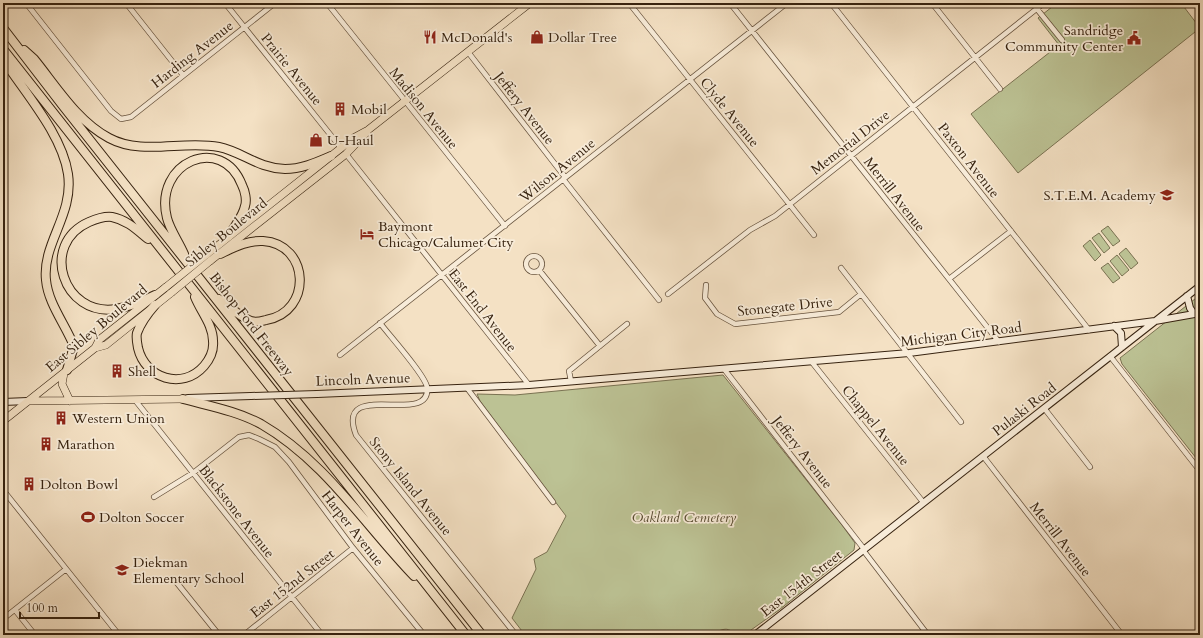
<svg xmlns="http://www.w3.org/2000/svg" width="1203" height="638" viewBox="0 0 1203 638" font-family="Cardo,serif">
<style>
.green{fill:#bcc294;stroke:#7a7252}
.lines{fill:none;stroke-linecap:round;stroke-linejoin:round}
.street-casing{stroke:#66523d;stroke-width:6}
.secondary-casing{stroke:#372310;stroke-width:8}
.primary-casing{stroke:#372310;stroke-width:8}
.highway-casing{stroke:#372310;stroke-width:10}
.street{stroke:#f8ecd9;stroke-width:4.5}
.secondary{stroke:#f8ecd9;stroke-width:6}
.primary{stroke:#f4e1c4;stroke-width:7}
.highway{stroke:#f4e1c4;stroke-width:8}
.secondary-bridge-casing{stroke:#372310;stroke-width:8;stroke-linecap:butt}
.primary-bridge-casing{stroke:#372310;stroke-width:8;stroke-linecap:butt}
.secondary-bridge{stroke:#f8ecd9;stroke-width:6}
.primary-bridge{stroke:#f4e1c4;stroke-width:7}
.labels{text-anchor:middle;stroke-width:3.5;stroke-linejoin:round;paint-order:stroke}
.poi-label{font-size:14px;fill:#372310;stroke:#f8ecd9;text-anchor:start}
.street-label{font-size:14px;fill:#372310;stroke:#f8ecd9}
.park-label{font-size:14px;font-style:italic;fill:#584b31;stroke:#f8ecd9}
</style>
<rect width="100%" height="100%" fill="#f4e1c4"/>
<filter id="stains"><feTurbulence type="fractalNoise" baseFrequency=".005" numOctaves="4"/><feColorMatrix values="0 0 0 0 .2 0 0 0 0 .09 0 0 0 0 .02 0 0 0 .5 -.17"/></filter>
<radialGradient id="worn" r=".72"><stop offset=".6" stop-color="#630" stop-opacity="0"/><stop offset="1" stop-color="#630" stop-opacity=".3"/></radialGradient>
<path class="green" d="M1057 3H1181L1200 28 1018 173 971 114 1059 45 1038 18Z
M1108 226 1120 241 1113 246 1101 231Z
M1099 233 1110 248 1104 253 1092 238Z
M1090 240 1101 255 1095 261 1083 246Z
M1126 248 1138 263 1131 269 1119 254Z
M1117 255 1129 270 1122 276 1110 261Z
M1108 263 1120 278 1113 283 1101 268Z
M1200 295V463L1122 364 1120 358Z
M723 375 842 525 855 543 854 550 779 610 744 635C727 635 734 622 710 635H525L512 618 536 569 534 559 547 552 566 516 480 401 477 394 515 395Z"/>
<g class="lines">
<g class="street-casing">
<path id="street" d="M26 3 111 111 121 119 131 117 275 3
M126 3 183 75
M225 3 341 148
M327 3 505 226
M629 3 814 235
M730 3 999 342
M831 3 1089 330
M932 3 1000 89
M1037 9 1062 40
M468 52 565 177
M346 154 529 385
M563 179 659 300
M526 264a8 8 0 1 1 16 0a8 8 0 1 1-16 0Z
M841 268 961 422
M539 270 600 346
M949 279 1011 231
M706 285 705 298 717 314 735 324 839 312 861 294
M668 294 750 230 775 216 1044 3
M380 323C389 335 425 375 427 387 432 428 334 377 356 435L516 635
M340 355 787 3
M1110 356 1200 471
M811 361 923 502
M724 369 864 549
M571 381 569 371 627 324
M467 388 553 502
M135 400 322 635
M1044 408 1090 467
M983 456 1122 635
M3 490 119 635
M154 497 193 473 239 437 249 435 259 439 275 447 289 462 353 548 424 635
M863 550 928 635
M177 583 219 635
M15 610 35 635
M3 619 66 569
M244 635 353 548
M721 635H729"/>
</g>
<g class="secondary-casing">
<path id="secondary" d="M1187 296 1190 308 1194 314
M1114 326 1121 333 1122 347
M317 394 529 385 909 353 1155 321 1200 313
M188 398 251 396
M3 402 28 401
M755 635 1200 286"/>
</g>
<g class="primary-casing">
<path id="primary" d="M206 255 355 137 368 130 530 3
M210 261 346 154 367 132
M95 348 106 345 171 293
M64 373 62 384 70 401
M28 401 183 399
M3 421 95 348 99 340 166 287"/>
</g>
<g class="highway-casing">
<path id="highway" d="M3 28 63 106 482 635
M3 49 466 635
M24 50 34 59C56 86 77 121 109 138 142 156 183 140 219 147 243 152 257 168 285 169 302 169 317 162 331 156
M3 59C25 93 62 134 68 174 74 215 42 243 46 280 48 303 65 324 74 346L67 370
M148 239C137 230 127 220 112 217 104 216 96 219 89 222 39 244 63 317 116 309 130 307 143 301 155 295
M184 254C179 242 170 230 167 218 153 162 222 133 242 185 245 191 247 200 245 206 243 217 234 226 229 236
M219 299C230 306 239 317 251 321 256 323 262 321 266 320 313 312 310 244 263 241 248 240 233 248 220 254
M155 305C148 313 141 322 137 333 136 337 137 343 138 348 145 378 182 391 204 366 210 359 214 351 213 341 213 325 201 312 195 297
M183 399C209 406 237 411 261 424 325 461 364 524 414 576"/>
</g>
<use href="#street" class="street"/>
<use href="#secondary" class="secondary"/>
<use href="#primary" class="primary"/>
<use href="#highway" class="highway"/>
<g class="secondary-bridge-casing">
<path id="secondary-bridge" d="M251 396 317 394"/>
</g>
<g class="primary-bridge-casing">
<path id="primary-bridge" d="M166 287 206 255
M171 293 210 261"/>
</g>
<use href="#secondary-bridge" class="secondary-bridge"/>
<use href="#primary-bridge" class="primary-bridge"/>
</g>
<defs>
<g id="restaurant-bare" transform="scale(1.08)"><path d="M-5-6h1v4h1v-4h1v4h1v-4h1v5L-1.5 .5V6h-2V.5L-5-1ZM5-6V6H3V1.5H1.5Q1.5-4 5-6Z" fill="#8f2418" stroke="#f8ecd9" stroke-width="2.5" paint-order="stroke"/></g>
<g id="shop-bare" transform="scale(1.08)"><path d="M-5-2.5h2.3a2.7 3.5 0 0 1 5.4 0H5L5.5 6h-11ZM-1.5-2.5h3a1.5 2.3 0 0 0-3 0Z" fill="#8f2418" stroke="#f8ecd9" stroke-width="2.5" paint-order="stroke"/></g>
<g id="civic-bare" transform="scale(1.08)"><path d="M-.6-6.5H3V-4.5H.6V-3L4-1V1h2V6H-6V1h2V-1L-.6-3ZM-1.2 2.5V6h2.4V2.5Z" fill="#8f2418" stroke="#f8ecd9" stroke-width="2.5" paint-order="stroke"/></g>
<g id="building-bare" transform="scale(1.08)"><path d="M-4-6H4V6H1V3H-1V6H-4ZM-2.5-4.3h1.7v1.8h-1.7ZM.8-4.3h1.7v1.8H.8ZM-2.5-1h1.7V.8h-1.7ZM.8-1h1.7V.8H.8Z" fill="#8f2418" stroke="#f8ecd9" stroke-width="2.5" paint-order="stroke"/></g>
<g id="school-bare" transform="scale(1.08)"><path d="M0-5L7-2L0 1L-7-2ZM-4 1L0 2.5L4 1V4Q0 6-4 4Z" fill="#8f2418" stroke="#f8ecd9" stroke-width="2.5" paint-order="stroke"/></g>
<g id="hotel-bare" transform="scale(1.08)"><path d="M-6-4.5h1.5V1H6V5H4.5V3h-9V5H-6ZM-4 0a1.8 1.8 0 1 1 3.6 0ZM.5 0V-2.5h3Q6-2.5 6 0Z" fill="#8f2418" stroke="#f8ecd9" stroke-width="2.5" paint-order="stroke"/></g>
<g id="stadium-bare" transform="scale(1.08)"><path d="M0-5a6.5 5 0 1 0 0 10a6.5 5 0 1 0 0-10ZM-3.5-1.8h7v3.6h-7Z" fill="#8f2418" stroke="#f8ecd9" stroke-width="2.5" paint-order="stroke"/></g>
</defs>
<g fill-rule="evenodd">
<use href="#restaurant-bare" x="430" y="37"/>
<use href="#shop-bare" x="537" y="37"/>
<use href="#civic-bare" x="1134" y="38"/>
<use href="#building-bare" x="340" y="109"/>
<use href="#shop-bare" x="316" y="140"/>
<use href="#school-bare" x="1167" y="195"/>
<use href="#hotel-bare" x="367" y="234"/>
<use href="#building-bare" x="117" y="371"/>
<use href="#building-bare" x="61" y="418"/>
<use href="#building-bare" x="46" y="444"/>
<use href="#building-bare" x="29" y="484"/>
<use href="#stadium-bare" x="88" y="517"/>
<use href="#school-bare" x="122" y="570"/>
</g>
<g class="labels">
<g class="poi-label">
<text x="1123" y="35" text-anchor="end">Sandridge<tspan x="1123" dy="16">Community Center</tspan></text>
<text x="441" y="42">McDonald's</text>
<text x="548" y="42">Dollar Tree</text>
<text x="351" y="114">Mobil</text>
<text x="327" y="145">U-Haul</text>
<text x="1156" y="200" text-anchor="end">S.T.E.M. Academy</text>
<text x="378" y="231">Baymont<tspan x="378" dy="16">Chicago/Calumet City</tspan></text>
<text x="128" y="376">Shell</text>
<text x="72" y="423">Western Union</text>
<text x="57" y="449">Marathon</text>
<text x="40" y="489">Dolton Bowl</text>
<text x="99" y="522">Dolton Soccer</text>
<text x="133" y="567">Diekman<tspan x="133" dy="16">Elementary School</tspan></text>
</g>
<g class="street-label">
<text transform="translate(192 54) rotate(-38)" y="5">Harding Avenue</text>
<text transform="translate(292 69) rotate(51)" y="5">Prairie Avenue</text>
<text transform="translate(424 108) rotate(51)" y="5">Madison Avenue</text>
<text transform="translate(525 108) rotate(52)" y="5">Jeffery Avenue</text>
<text transform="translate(730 112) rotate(51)" y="5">Clyde Avenue</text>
<text transform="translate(850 142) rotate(-38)" y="5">Memorial Drive</text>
<text transform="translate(969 160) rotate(52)" y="5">Paxton Avenue</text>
<text transform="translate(557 170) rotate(-39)" y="5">Wilson Avenue</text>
<text transform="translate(895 194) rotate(52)" y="5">Merrill Avenue</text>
<text transform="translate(226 232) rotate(-39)" y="5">Sibley Boulevard</text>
<text transform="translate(785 306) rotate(-6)" y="5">Stonegate Drive</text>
<text transform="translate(483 310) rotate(52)" y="5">East End Avenue</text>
<text transform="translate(252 324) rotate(52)" y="5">Bishop Ford Freeway</text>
<text transform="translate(96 328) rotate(-40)" y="5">East Sibley Boulevard</text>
<text transform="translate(961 334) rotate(-7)" y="5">Michigan City Road</text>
<text transform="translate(363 379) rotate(-2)" y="5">Lincoln Avenue</text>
<text transform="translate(1024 409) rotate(-38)" y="5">Pulaski Road</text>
<text transform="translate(876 425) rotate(51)" y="5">Chappel Avenue</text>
<text transform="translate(803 452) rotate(52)" y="5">Jeffery Avenue</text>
<text transform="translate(411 486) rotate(51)" y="5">Stony Island Avenue</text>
<text transform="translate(237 511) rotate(52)" y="5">Blackstone Avenue</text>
<text transform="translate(353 528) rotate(52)" y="5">Harper Avenue</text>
<text transform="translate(1061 539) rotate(52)" y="5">Merrill Avenue</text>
<text transform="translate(292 583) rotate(-38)" y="5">East 152nd Street</text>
<text transform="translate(801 583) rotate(-38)" y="5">East 154th Street</text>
</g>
<g class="park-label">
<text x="684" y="522">Oakland Cemetery</text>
</g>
</g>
<rect width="1203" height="638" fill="none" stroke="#f4e1c4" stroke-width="16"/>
<rect x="4" y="4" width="1195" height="630" fill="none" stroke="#372310" stroke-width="2"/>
<rect x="8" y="8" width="1187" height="622" fill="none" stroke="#372310"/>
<path d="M20 612v6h79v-6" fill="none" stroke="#372310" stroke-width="2"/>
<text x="26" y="612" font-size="12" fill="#372310" stroke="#f8ecd9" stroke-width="3" paint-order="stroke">100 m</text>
<rect width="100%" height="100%" filter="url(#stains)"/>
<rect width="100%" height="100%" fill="url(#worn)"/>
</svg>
